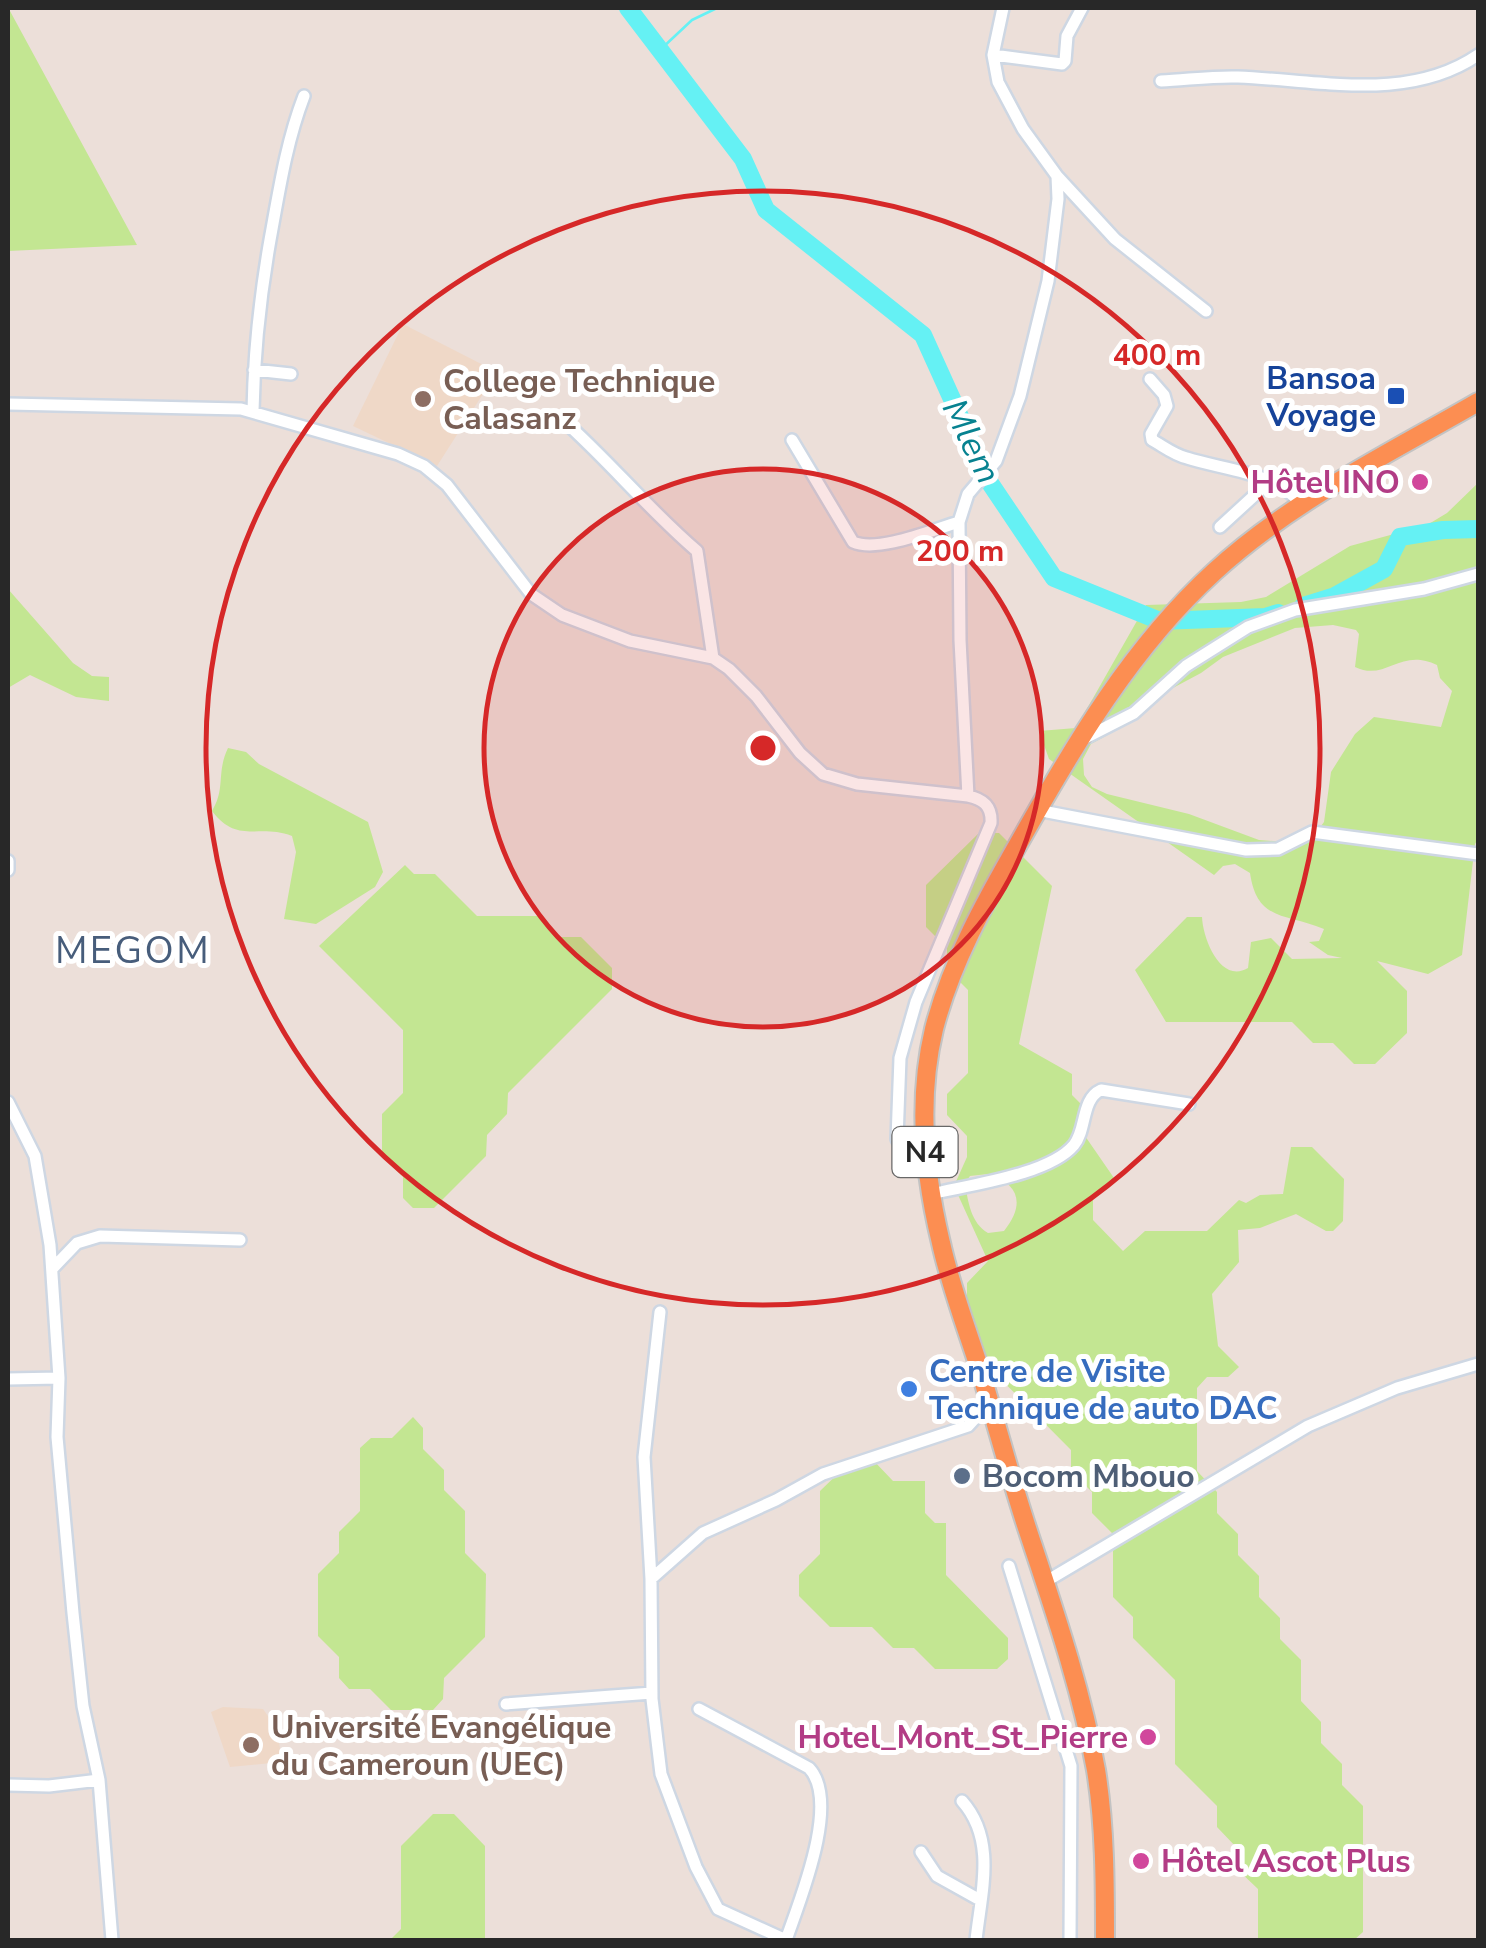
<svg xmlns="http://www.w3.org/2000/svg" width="1486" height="1948" viewBox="0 0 1486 1948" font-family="'Nunito Sans',sans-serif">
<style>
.education{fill:#efd8c7}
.green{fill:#c3e692;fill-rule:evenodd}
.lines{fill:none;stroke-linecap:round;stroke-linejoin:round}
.stream{stroke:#65f1f4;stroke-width:2.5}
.river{stroke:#65f1f4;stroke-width:18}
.minor-casing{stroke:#ced7e3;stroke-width:16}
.trunk-casing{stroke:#c3c3c3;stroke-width:22}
.minor{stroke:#fff;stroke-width:11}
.trunk{stroke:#fc8e52;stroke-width:18}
.ring{fill:none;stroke:#d62828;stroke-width:5}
.transit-dot{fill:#1a4fb4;stroke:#fff;stroke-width:4}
.education-dot{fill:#8d6e63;stroke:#fff;stroke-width:4}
.hotel-dot{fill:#d1479c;stroke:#fff;stroke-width:4}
.shop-dot{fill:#3f7fe0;stroke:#fff;stroke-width:4}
.service-dot{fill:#5c6f8a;stroke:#fff;stroke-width:4}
.labels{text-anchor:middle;stroke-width:10;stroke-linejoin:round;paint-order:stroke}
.shield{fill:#fff;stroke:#686868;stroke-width:2.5}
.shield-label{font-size:30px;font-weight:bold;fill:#282828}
.transit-label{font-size:32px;font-weight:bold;fill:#164399;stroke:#fff;text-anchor:end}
.education-label{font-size:32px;font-weight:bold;fill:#785e54;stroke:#fff;text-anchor:start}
.hotel-label{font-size:32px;font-weight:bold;fill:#b23c85;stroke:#fff;text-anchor:end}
.shop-label{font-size:32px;font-weight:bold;fill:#366cbe;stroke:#fff;text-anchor:start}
.service-label{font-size:32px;font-weight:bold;fill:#4e5e75;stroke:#fff;text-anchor:start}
.water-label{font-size:35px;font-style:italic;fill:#078290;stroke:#fff}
.quarter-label{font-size:38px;letter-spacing:2.5px;fill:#475d7b;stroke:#fff}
.centre{fill:#d62828;stroke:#fff;stroke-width:5}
.ring-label{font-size:30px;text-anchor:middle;font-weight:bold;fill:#d62828;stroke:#fff;stroke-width:10;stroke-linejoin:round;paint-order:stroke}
</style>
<rect width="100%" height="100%" fill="#ecdfd9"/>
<path class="education" d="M403 324 497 372 437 466 353 426Z
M223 1707 263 1709 277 1729 282 1762 230 1767 211 1712Z"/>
<path class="green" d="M8 10 10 11 137 245 8 251Z
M1478 483V839L1475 844 1462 955 1428 974 1377 961 1407 991V1033L1375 1064H1354L1333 1043H1313L1292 1022H1166L1135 970 1187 917H1202C1203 940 1221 984 1248 968L1251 942 1271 938 1292 959 1342 958 1328 955 1309 942 1319 941 1324 929C1286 913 1257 922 1250 873L1235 864 1223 866 1214 875 1049 759 1039 731 1076 728 1146 605 1241 602 1266 597 1350 546 1427 525 1447 513ZM1333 625 1356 630 1359 634 1355 667C1386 682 1400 647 1437 665L1440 678 1452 691 1441 727 1374 717 1355 734 1331 772 1324 822 1313 837 1298 843 1259 840 1189 814 1107 794 1092 787 1084 775 1083 759 1091 744 1124 726 1171 689 1201 673 1223 657 1295 628Z
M8 589 73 663 92 676 109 677V701L76 697 30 675 8 688Z
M228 748 246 752 259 764 368 822 383 872 375 887 316 924 284 919 296 852 292 836C258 823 238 845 212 811 226 788 216 773 228 748Z
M979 833H999L1052 886 1019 1044 1072 1074V1095L1082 1105 1085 1136 1114 1178 1093 1199V1220L1123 1251 1145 1231H1207L1239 1200 1246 1203 1260 1195 1283 1194 1291 1147H1312L1344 1179 1343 1221 1333 1231H1326L1296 1214 1260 1228 1238 1230 1239 1262 1212 1294 1218 1346 1239 1367 1228 1377H1207L1197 1388V1471L1217 1492V1513L1238 1534V1555L1259 1576V1597L1280 1618V1639L1301 1660V1701L1321 1722V1743L1342 1764V1785L1363 1806V1932L1354 1940H1258V1889L1237 1869V1848L1217 1827V1806L1175 1764V1680L1133 1638V1617L1113 1597V1534L1092 1513V1492L1071 1471V1450L967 1345V1283L988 1261 954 1186 967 1157V1136L947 1115V1094L968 1073V990L947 969V948L926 927V885ZM988 1174C1020 1184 1025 1205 1004 1231L988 1233C971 1223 968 1202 965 1183L970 1176Z
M405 865 414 874H435L477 916H539L560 937H581L612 968V989L508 1093 507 1114 487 1135 486 1156 434 1208H413L403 1198V1177L382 1156V1114L403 1093V1030L319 946Z
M413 1417 423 1428V1449L444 1470V1490L465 1511V1553L486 1574 485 1637 444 1678 443 1699 433 1710H391L370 1689H349L339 1678V1657L318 1636V1574L339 1553V1532L360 1511V1448L371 1438H392Z
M852 1460H873L893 1481H925V1513L935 1523H946V1575L1008 1638V1659L997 1669H935L914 1648H893L872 1627H830L799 1596V1575L820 1554V1491Z
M433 1814H454L485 1846V1940H390L401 1929V1846Z"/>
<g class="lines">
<path class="stream" d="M660 50 692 20 717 8"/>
<path class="river" d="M628 8 743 159 766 210 923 335 990 483 1054 578 1160 621 1265 617 1278 613
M1303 606 1335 596 1384 569 1400 537 1443 530 1478 529"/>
<g class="minor-casing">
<path id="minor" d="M993 55 1062 64 1065 61 1067 36 1082 8
M1161 81C1186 80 1213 76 1238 77 1318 80 1408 103 1478 55
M1057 176 1115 239 1206 311
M254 370 291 374
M1150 379 1164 395 1167 406 1151 434 1152 440C1163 446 1174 455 1187 458 1224 470 1277 472 1302 505
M8 404 241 409 398 454 424 466 447 485 531 594 562 615 630 641 713 658 729 669 756 696 800 753 823 774 857 784 968 796C983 799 992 806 991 823L916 1002 900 1058 897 1139 903 1151 926 1168
M253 411C254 353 260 297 270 240 279 191 286 143 304 96
M564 421C610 462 650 511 697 551L713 658
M792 440 853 542C878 553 932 530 959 522
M1220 527 1269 482
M1081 740 1134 713 1186 666 1248 627 1295 610 1424 589 1478 574
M968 796 960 640 959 522 968 494 996 461 1020 396 1048 281 1058 199 1057 176 1023 129 998 82 993 55 1003 8
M1037 810 1246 850 1278 849 1312 832 1478 854
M8 861V870
M8 1102 35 1156 50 1245 59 1378 57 1437 73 1613 83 1706 99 1780 112 1940
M931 1194C968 1185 1049 1175 1074 1145 1087 1129 1081 1099 1101 1090L1189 1104
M52 1269 77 1243 100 1236 240 1240
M660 1312 644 1457 651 1579 652 1699 661 1774 696 1867 718 1909 786 1940
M8 1379 59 1378
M1009 1566 1071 1766 1070 1940
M651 1579 703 1533 776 1500 823 1474 968 1426 990 1402
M1045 1582 1308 1426 1397 1388 1478 1364
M506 1704 652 1693
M699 1709 809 1768C841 1802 799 1902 786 1940
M8 1785 49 1786 99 1780
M962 1801C997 1840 981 1893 976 1940
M921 1852 937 1876 980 1900"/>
</g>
<g class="trunk-casing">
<path id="trunk" d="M1105 1940C1105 1884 1105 1826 1096 1770 1081 1687 1053 1607 1027 1528 1009 1473 995 1418 978 1364 965 1324 950 1284 941 1243 924 1173 917 1100 934 1029 951 963 986 900 1020 841 1074 745 1132 647 1214 572 1291 501 1388 454 1478 402"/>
</g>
<use href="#minor" class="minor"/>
<use href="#trunk" class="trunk"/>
</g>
<circle cx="763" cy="748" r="279" fill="#d62828" fill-opacity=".12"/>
<g class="ring">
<circle cx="763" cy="748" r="279"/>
<circle cx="763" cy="748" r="557"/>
</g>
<rect class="transit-dot" x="1386" y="386" width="20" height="20" rx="5"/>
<g class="education-dot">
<circle cx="423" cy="399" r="10"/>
<circle cx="251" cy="1745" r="10"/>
</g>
<g class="hotel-dot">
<circle cx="1420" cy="482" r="10"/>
<circle cx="1148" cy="1737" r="10"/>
<circle cx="1141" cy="1861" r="10"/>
</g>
<circle class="shop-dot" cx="909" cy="1389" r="10"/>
<circle class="service-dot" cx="962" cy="1476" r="10"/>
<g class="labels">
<rect class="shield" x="892.5" y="1127" width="65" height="50" rx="8"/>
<g class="shield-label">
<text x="925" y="1162">N4</text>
</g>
<g class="transit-label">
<text x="1376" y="389">Bansoa<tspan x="1376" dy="37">Voyage</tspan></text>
</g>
<g class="education-label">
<text x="443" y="392">College Technique<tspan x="443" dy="37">Calasanz</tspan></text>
<text x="271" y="1738">Université Evangélique<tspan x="271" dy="37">du Cameroun (UEC)</tspan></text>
</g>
<g class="hotel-label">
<text x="1400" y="493">Hôtel INO</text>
<text x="1128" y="1748">Hotel_Mont_St_Pierre</text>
<text x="1161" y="1872" text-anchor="start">Hôtel Ascot Plus</text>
</g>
<g class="shop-label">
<text x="929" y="1382">Centre de Visite<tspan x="929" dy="37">Technique de auto DAC</tspan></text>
</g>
<g class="service-label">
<text x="982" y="1487">Bocom Mbouo</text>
</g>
<g class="water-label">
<text transform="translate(972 441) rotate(64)" y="12">Mlem</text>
</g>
<g class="quarter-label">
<text x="133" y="963">MEGOM</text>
</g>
</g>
<circle cx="763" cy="748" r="15" class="centre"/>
<g class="ring-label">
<text x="1157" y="365">400 m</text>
<text x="960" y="561">200 m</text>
</g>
<rect width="1486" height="1948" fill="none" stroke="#282828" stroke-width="20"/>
</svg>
